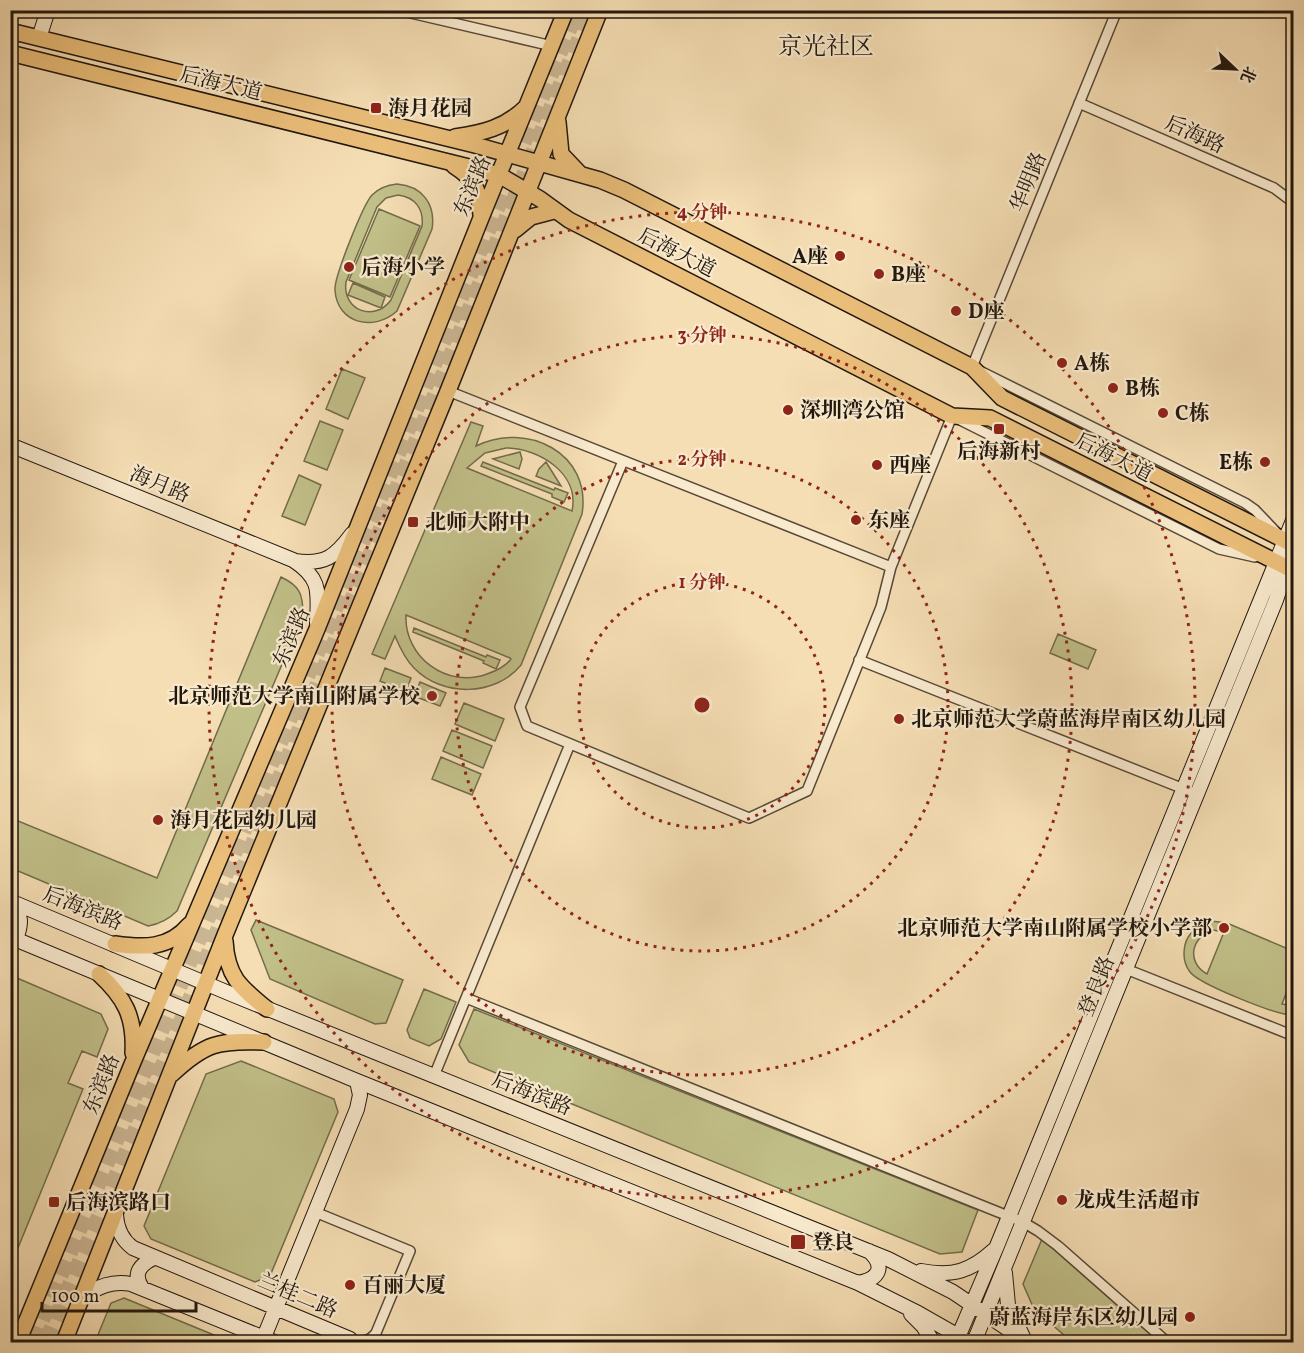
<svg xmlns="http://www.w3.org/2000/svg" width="1304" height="1353" viewBox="0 0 1304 1353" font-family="Vollkorn,'Noto Serif SC',serif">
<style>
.green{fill:#c2c089;stroke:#726c4c;stroke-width:1.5;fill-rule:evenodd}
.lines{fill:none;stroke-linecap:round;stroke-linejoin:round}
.highway-tunnel{stroke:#cbb693;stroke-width:16;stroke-dasharray:16 8;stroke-linecap:butt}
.street-casing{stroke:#564938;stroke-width:12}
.secondary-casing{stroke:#21170e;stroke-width:16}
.primary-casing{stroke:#21170e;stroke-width:18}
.street{stroke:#f9eace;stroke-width:9}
.secondary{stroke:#f9eace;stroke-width:14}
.primary{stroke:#ebbf7a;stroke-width:15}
.ring{fill:none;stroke:#8f2418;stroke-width:3;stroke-dasharray:3 6}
.poi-dot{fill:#8f2418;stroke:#f9eace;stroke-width:2}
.labels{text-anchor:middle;stroke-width:4.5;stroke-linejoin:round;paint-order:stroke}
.street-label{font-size:21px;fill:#21170e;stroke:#f9eace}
.poi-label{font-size:21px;font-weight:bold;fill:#21170e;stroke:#f9eace;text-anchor:start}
.quarter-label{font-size:24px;fill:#21170e;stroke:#f9eace}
.centre{fill:#8f2418;stroke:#f9eace;stroke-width:3}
.ring-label{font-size:18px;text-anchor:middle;font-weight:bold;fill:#8f2418;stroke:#f9eace;stroke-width:4.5;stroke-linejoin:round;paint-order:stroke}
</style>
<rect width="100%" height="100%" fill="#f6deb4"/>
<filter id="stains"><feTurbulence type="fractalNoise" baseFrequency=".00333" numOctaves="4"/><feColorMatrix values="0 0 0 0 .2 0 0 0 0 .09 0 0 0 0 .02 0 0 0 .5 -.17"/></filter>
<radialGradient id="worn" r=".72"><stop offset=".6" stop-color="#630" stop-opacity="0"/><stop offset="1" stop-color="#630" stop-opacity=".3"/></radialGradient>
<path class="green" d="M397 184C422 186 436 204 432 229L397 311C374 332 337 324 335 290 334 277 363 205 372 195 379 188 387 185 397 184ZM398 195C415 197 424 209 422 226L391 300C374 323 342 310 346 282L377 207 386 198Z
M379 209 420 226 390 297 349 280Z
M353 283 385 297 381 308 348 295Z
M342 369 365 378 348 419 326 409Z
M320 421 343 430 327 470 304 461Z
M471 422 483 426 476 446C527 421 592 453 582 514L521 665C495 697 442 697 414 668 405 659 400 648 395 636L385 659 372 654ZM506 448C538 448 580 473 572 511L467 468 485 453ZM406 615 510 658 511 659C505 667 496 671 487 674 447 689 404 657 406 615Z
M520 452 522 459 519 469 493 459Z
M483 462 554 490 555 488 568 493 564 502 552 497V494L481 466Z
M546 462 561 486 536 476 539 469Z
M299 475 321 485 305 525 282 516Z
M281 577C300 586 303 594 303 615L177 911C168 920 160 924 148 926L11 868V818L157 878Z
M414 628 486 657 487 655 500 660 496 669 483 663 484 661 413 632Z
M1058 634 1096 650 1088 669 1050 653Z
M385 668 411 678 406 692 380 681Z
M420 682 446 693 440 706 414 696Z
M464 703 504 719 495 741 455 724Z
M452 730 492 746 483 768 443 751Z
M441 757 481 774 472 795 432 779Z
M256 920 403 980 386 1023 375 1024 270 979 251 930Z
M1211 921 1227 923 1293 951V976L1282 1004 1293 1006V1015C1278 1016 1199 984 1190 972 1184 964 1183 954 1185 945 1188 932 1199 925 1211 921ZM1213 930 1224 932 1207 974C1186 962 1191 937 1213 930Z
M17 978 101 1014 108 1029 97 1057 82 1051 68 1083 83 1089 11 1265 10 993Z
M424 989 456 1002 441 1039 429 1046 410 1038 407 1030Z
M474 1009 978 1210 962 1252 940 1254 469 1062 459 1045Z
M241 1061 334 1099 338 1112 270 1276 255 1282 151 1239 144 1226 206 1074Z
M1042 1239 1159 1342H1072L1034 1309 1023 1284Z
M124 1298 231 1342H95L111 1303Z"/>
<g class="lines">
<path class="highway-tunnel" d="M33 1342 356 558 577 10
M46 1342 172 1044 591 10"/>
<g class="street-casing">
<path id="street" d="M398 10 552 46
M1117 10 972 367 1245 503 1255 510 1276 532
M1079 103 1274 188 1294 203
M448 391 891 567
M623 461 520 707 527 726 749 818 807 791 881 607 891 567 952 416 1219 549 1255 557
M859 660 1189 791
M1126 969 1294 1036
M466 998 1023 1222 1038 1231 1058 1246 1167 1342
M434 1076 570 744
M315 1212 410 1251 376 1333C369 1342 361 1343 350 1339"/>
</g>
<g class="secondary-casing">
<path id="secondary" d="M39 38 48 10
M10 445 293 560C322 579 318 592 317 623
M295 561C325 565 335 557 352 534
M10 901 231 994 888 1259 953 1292 1027 1342
M11 901C22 915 22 923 16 939
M10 937 357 1081 858 1283 918 1313 969 1342
M116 1215C117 1229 122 1240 133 1248L350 1339 349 1342
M921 1271C953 1277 971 1271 994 1250
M1005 1273 1008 1305 1023 1337
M858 1283C879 1279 886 1267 869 1251
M142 1288C132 1273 141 1264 154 1258
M82 1297C98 1287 112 1280 131 1284L274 1342
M911 1314 923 1326 933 1342
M262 1342 357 1109 360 1095 357 1081
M956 1342 997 1246 1294 518
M974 1342 1276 600 1294 545"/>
</g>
<g class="primary-casing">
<path id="primary" d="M10 31 475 145 600 180 624 190 972 367 1002 398 1294 545
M10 53 477 169 499 175 540 199 569 220 952 416 990 418 1294 571
M558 122 561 154 580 174
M455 137C482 133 505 128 525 108
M454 166C476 180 479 190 481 215
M515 230 531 217 554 211
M225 941C227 977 240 987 267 1009
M115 944C143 948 169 949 189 925
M99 974C125 998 135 1017 133 1053
M172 1074C205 1043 219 1040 264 1042
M18 1342 133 1062 317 629 481 218 566 10
M64 1342 225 935 448 391 600 10"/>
</g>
<use href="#street" class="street"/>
<use href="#secondary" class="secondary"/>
<use href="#primary" class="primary"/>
</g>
<g class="ring">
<circle cx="702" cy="705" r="123"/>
<circle cx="702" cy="705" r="246"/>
<circle cx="702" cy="705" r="370"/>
<circle cx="702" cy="705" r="493"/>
</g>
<g class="poi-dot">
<rect x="370" y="102" width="12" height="12" rx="3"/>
<circle cx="840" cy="256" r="6"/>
<circle cx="349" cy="267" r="6"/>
<circle cx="879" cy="274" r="6"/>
<circle cx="956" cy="311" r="6"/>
<circle cx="1062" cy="363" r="6"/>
<circle cx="1113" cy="388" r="6"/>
<circle cx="788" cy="410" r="6"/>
<circle cx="1163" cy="413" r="6"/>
<rect x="993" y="423" width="12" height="12" rx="3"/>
<circle cx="1265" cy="462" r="6"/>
<circle cx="877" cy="465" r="6"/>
<circle cx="856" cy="520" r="6"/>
<rect x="407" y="516" width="12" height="12" rx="3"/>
<circle cx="432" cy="696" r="6"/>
<circle cx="899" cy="719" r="6"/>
<circle cx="158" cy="820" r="6"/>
<circle cx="1224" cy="928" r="6"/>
<circle cx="1062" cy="1200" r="6"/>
<rect x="48" y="1196" width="12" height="12" rx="3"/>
<rect x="790" y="1234" width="16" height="16" rx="3"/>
<circle cx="350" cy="1285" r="6"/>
<circle cx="1190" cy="1317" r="6"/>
</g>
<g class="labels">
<g class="street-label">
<text transform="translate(221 83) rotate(14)" y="7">后海大道</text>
<text transform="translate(1195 134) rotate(24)" y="7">后海路</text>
<text transform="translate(1028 182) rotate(-68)" y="7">华明路</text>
<text transform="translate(472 186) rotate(-67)" y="7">东滨路</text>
<text transform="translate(677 252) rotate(27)" y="7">后海大道</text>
<text transform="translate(1114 457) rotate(27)" y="7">后海大道</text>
<text transform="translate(160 484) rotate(22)" y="7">海月路</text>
<text transform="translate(291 637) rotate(-67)" y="7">东滨路</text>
<text transform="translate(83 908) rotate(22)" y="7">后海滨路</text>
<text transform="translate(1096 986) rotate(-68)" y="7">登良路</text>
<text transform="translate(101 1084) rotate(-68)" y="7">东滨路</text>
<text transform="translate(532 1093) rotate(22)" y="7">后海滨路</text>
<text transform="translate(298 1295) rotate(23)" y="7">兰桂二路</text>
</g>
<g class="poi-label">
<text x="388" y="115">海月花园</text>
<text x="828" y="263" text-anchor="end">A座</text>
<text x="361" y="274">后海小学</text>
<text x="891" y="281">B座</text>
<text x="968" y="318">D座</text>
<text x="1074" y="370">A栋</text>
<text x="1125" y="395">B栋</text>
<text x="800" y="417">深圳湾公馆</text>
<text x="1175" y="420">C栋</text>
<text x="999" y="458" text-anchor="middle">后海新村</text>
<text x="1253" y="469" text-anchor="end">E栋</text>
<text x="889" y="472">西座</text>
<text x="868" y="527">东座</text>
<text x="425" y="529">北师大附中</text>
<text x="420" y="703" text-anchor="end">北京师范大学南山附属学校</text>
<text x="911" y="726">北京师范大学蔚蓝海岸南区幼儿园</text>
<text x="170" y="827">海月花园幼儿园</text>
<text x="1212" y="935" text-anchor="end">北京师范大学南山附属学校小学部</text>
<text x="1074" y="1207">龙成生活超市</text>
<text x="66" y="1209">后海滨路口</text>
<text x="812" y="1249">登良</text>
<text x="362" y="1292">百丽大厦</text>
<text x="1178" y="1324" text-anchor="end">蔚蓝海岸东区幼儿园</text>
</g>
<g class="quarter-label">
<text x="826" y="54">京光社区</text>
</g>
</g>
<circle cx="702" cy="705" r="9" class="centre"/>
<g class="ring-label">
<text x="702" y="218">4 分钟</text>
<text x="702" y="341">3 分钟</text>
<text x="702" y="465">2 分钟</text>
<text x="702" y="588">1 分钟</text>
</g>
<rect width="1304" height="1353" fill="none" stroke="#f6deb4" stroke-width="36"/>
<rect x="12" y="12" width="1280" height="1329" fill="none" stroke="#21170e" stroke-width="3"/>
<rect x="18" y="18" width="1268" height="1317" fill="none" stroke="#21170e" stroke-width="1.5"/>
<g transform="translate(1235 69) rotate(113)" stroke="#f9eace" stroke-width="4.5" paint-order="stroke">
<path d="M0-4.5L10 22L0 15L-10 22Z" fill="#21170e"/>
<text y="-9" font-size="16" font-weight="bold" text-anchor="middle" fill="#21170e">北</text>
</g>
<path d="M42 1302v9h154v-9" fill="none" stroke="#21170e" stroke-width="3"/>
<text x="51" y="1302" font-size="18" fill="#21170e" stroke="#f9eace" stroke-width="4.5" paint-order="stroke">100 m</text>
<rect width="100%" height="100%" filter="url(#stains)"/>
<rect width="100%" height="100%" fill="url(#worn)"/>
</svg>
